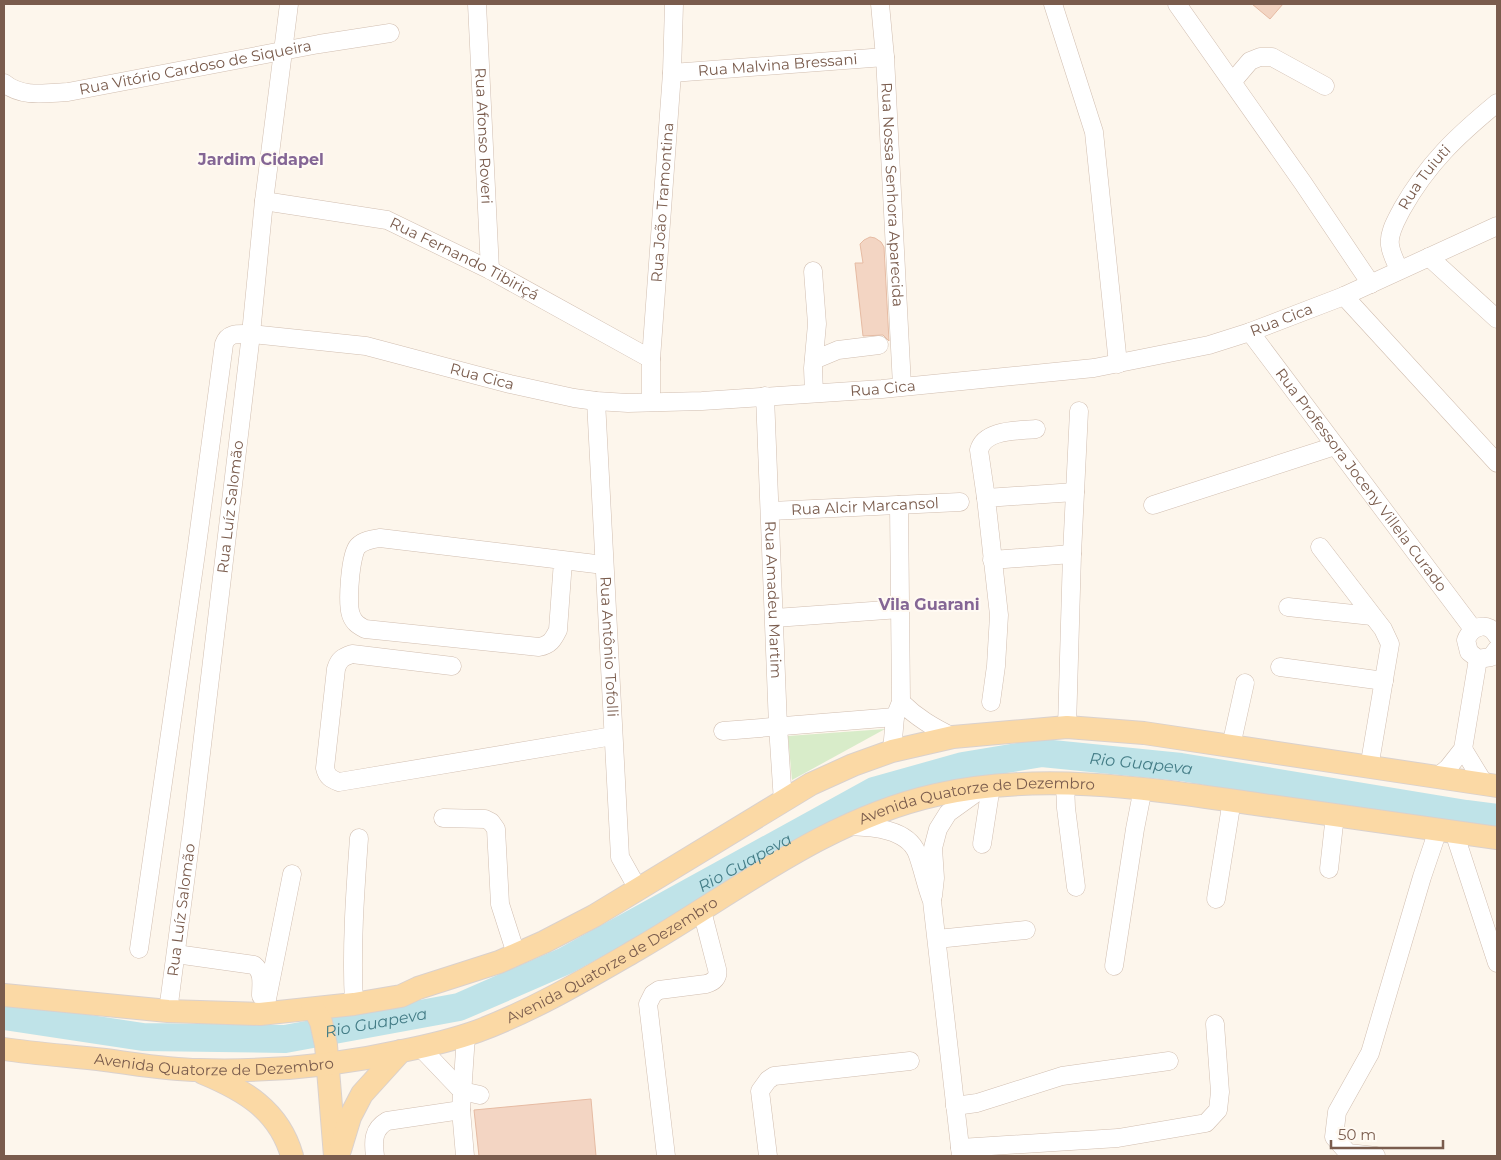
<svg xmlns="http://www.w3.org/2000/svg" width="1501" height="1160" viewBox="0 0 1501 1160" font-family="Montserrat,sans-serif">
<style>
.green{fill:#d8ecc9}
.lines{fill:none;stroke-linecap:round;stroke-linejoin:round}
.river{stroke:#bfe3e8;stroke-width:28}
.building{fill:#f3d5c3;stroke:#e6bba3}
.minor-casing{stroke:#d1beb0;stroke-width:19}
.major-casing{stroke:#dad1cd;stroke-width:24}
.minor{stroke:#fff;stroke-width:18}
.major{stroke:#fbd9a5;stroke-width:22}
.labels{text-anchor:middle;stroke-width:4;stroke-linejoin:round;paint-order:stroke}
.street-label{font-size:15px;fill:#7a5c4d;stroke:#fffaf3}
.neighbourhood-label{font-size:16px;font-weight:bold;fill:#846695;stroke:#fffaf3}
.water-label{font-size:16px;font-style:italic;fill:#437c86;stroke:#fffaf3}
</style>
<rect width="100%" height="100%" fill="#fdf6ec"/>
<path class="green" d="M885 729 792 780 788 736Z"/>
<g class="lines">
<path class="river" id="s1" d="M4 1016 143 1037 285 1039 459 1007 565 961 874 791 963 766 1042 753 1181 767 1466 814 1497 818"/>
</g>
<path class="building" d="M1252 4H1283L1270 19Z
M870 237 875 238 881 242 884 247 889 341 883 335 863 336 855 263H863L860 244 864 240Z
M591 1099 596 1156H479L474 1110Z"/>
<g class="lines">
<g class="minor-casing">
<g id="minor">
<path id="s2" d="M477 4 490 270"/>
<path id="s3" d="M880 4 885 57 902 386"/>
<path d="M1053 4 1094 132 1118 364"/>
<path d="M1177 4 1303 183 1371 284"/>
<path id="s4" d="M672 73 885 57"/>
<path d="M1233 81 1250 61 1260 57H1272L1325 86"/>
<path id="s5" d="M4 83C22 98 46 93 68 92L319 44 390 33"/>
<path id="s6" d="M264 201 387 220 490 270 651 359"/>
<path d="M1429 257 1497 319"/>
<path id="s7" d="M1399 270C1396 262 1391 254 1390 245 1388 233 1397 219 1402 209 1428 163 1457 136 1497 103"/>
<path d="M813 271 817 324 813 368 814 393"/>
<path d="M1344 296 1497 463"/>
<path id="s8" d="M1250 332 1473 629"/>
<path d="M814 360 838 350 879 345"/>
<path id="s9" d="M765 396 778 726 783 802"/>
<path id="s10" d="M596 401 620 857 638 889"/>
<path id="s11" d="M651 402V359L672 73 674 4"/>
<path d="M986 498 979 450C985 429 1018 431 1036 429"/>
<path d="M1153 505 1335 446"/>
<path id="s12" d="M771 511 960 502"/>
<path d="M1320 547 1383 629 1390 644 1369 768"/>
<path d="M992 560 1072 554"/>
<path d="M563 561 558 630C553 640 550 645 539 647L365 629C358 625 354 623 351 615 347 604 350 554 358 546 364 540 373 539 380 538L604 565"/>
<path d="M1288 607 1372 616"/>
<path d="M775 618 900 609"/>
<path d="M1497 636C1489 621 1472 625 1466 640L1469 652 1478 659 1491 657 1497 649"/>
<path d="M452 666 352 654C343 657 339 659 336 669L325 768C327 777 331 779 339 782L613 736"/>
<path d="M1280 667 1384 681"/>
<path d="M901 702C917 718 933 727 953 737"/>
<path d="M991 702 996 666 999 615 986 498 1075 492"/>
<path d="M1067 727 1072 554 1079 411"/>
<path d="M723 731 895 717"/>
<path d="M1231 746 1245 683"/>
<path d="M1463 749 1485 785"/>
<path d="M892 751 895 717 901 702 899 505"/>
<path d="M1436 778 1448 768 1463 749 1478 659"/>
<path d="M1065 783 1066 808 1076 887"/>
<path d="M443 818 485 819 491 822 496 829 500 904 516 954"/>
<path d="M848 826C871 827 907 828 917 853 923 869 926 886 932 901L961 1156"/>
<path d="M1454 832 1497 963"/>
<path d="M982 844 991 786"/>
<path d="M1329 869 1335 815"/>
<path d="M933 896 935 878 933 848 938 829 948 813 980 790"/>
<path d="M1216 899 1232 800"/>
<path d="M937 939 1026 930"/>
<path id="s13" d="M139 949 196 553 224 344C228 332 239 334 251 334L366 346 510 384 574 398 596 401 628 403 702 401 882 389 1094 368 1209 345 1250 332 1344 296 1497 226"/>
<path d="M176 954 254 965C264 973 261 984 261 996"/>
<path d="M1114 966 1135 829 1143 788"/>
<path d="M354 1004C351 949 355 893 359 838"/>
<path id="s14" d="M168 1011 192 829 251 334 264 201 289 4"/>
<path d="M264 1014 292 874"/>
<path d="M420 1047 462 1091 480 1095"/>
<path d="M955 1106 977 1103 1062 1076 1169 1061"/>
<path d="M960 1148 1118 1138 1206 1123 1218 1110 1220 1092 1215 1024"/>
<path d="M375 1156C373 1141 373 1129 387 1121L461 1110"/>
<path d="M465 1156 461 1110 466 1035"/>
<path d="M666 1156 648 1004 653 994 659 990 706 984C714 982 719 977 717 969L702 911"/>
<path d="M768 1156 760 1091 768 1080 774 1076 910 1061"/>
<path d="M1376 1156 1348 1153 1334 1137 1337 1112 1370 1053 1422 877 1438 830"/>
</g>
</g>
<g class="major-casing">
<g id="major">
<path d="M4 995 168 1011 260 1014 354 1004 401 996 418 988 499 962 544 942 594 916 811 784 853 765 892 751 953 737 1067 727 1144 733 1497 786"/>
<path d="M312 1009 317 1014 321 1022 326 1045 335 1156"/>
<path id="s15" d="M4 1049C37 1054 71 1056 105 1060 136 1064 168 1070 199 1070 267 1072 335 1066 402 1051 427 1046 453 1040 478 1031 534 1010 586 979 638 949 735 893 824 820 936 795 1042 771 1151 789 1256 804 1337 815 1417 827 1497 838"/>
<path d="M203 1073C244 1090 279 1110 292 1156"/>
<path d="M340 1150 350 1117 362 1094 401 1051"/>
</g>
</g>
<use href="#minor" class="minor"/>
<use href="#major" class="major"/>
</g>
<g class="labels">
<g class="street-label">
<text dy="5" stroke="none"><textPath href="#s4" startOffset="106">Rua Malvina Bressani</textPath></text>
<text dy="5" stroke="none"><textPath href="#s5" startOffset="196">Rua Vitório Cardoso de Siqueira</textPath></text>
<text dy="5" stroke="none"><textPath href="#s2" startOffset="132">Rua Afonso Roveri</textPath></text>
<text dy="5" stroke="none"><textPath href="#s7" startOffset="104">Rua Tuiuti</textPath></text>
<text dy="5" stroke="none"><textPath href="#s3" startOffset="191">Rua Nossa Senhora Aparecida</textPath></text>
<text dy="5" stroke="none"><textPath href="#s11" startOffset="200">Rua João Tramontina</textPath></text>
<text dy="5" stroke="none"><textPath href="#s6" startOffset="211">Rua Fernando Tibiriçá</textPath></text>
<text dy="5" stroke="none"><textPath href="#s13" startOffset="1688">Rua Cica</textPath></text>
<text dy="5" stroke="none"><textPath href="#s13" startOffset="878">Rua Cica</textPath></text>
<text dy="5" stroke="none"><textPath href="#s13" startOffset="1282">Rua Cica</textPath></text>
<text dy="5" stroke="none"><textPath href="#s8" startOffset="185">Rua Professora Joceny Villela Curado</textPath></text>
<text dy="5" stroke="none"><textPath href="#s14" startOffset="508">Rua Luíz Salomão</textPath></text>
<text dy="5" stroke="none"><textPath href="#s12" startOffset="94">Rua Alcir Marcansol</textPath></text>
<text dy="5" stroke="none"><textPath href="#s9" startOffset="204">Rua Amadeu Martim</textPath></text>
<text dy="5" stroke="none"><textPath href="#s10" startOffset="246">Rua Antônio Tofolli</textPath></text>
<text dy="5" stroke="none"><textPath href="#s15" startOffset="1036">Avenida Quatorze de Dezembro</textPath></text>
<text dy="5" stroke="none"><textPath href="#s14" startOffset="102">Rua Luíz Salomão</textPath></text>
<text dy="5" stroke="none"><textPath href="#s15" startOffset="631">Avenida Quatorze de Dezembro</textPath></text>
<text dy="5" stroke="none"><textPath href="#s15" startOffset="211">Avenida Quatorze de Dezembro</textPath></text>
</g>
<g class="neighbourhood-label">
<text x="261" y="165">Jardim Cidapel</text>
<text x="929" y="610">Vila Guarani</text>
</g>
<g class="water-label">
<text dy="6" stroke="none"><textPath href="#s1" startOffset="1200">Rio Guapeva</textPath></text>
<text dy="6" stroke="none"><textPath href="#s1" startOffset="780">Rio Guapeva</textPath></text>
<text dy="6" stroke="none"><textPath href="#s1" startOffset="375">Rio Guapeva</textPath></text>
</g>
</g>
<rect width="1501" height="1160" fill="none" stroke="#7a5c4d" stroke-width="10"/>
<path d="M1331 1140v8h112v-8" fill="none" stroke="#7a5c4d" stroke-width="2.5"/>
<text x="1338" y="1140" font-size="15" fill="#7a5c4d" stroke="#fffaf3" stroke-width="4" paint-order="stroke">50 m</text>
</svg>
